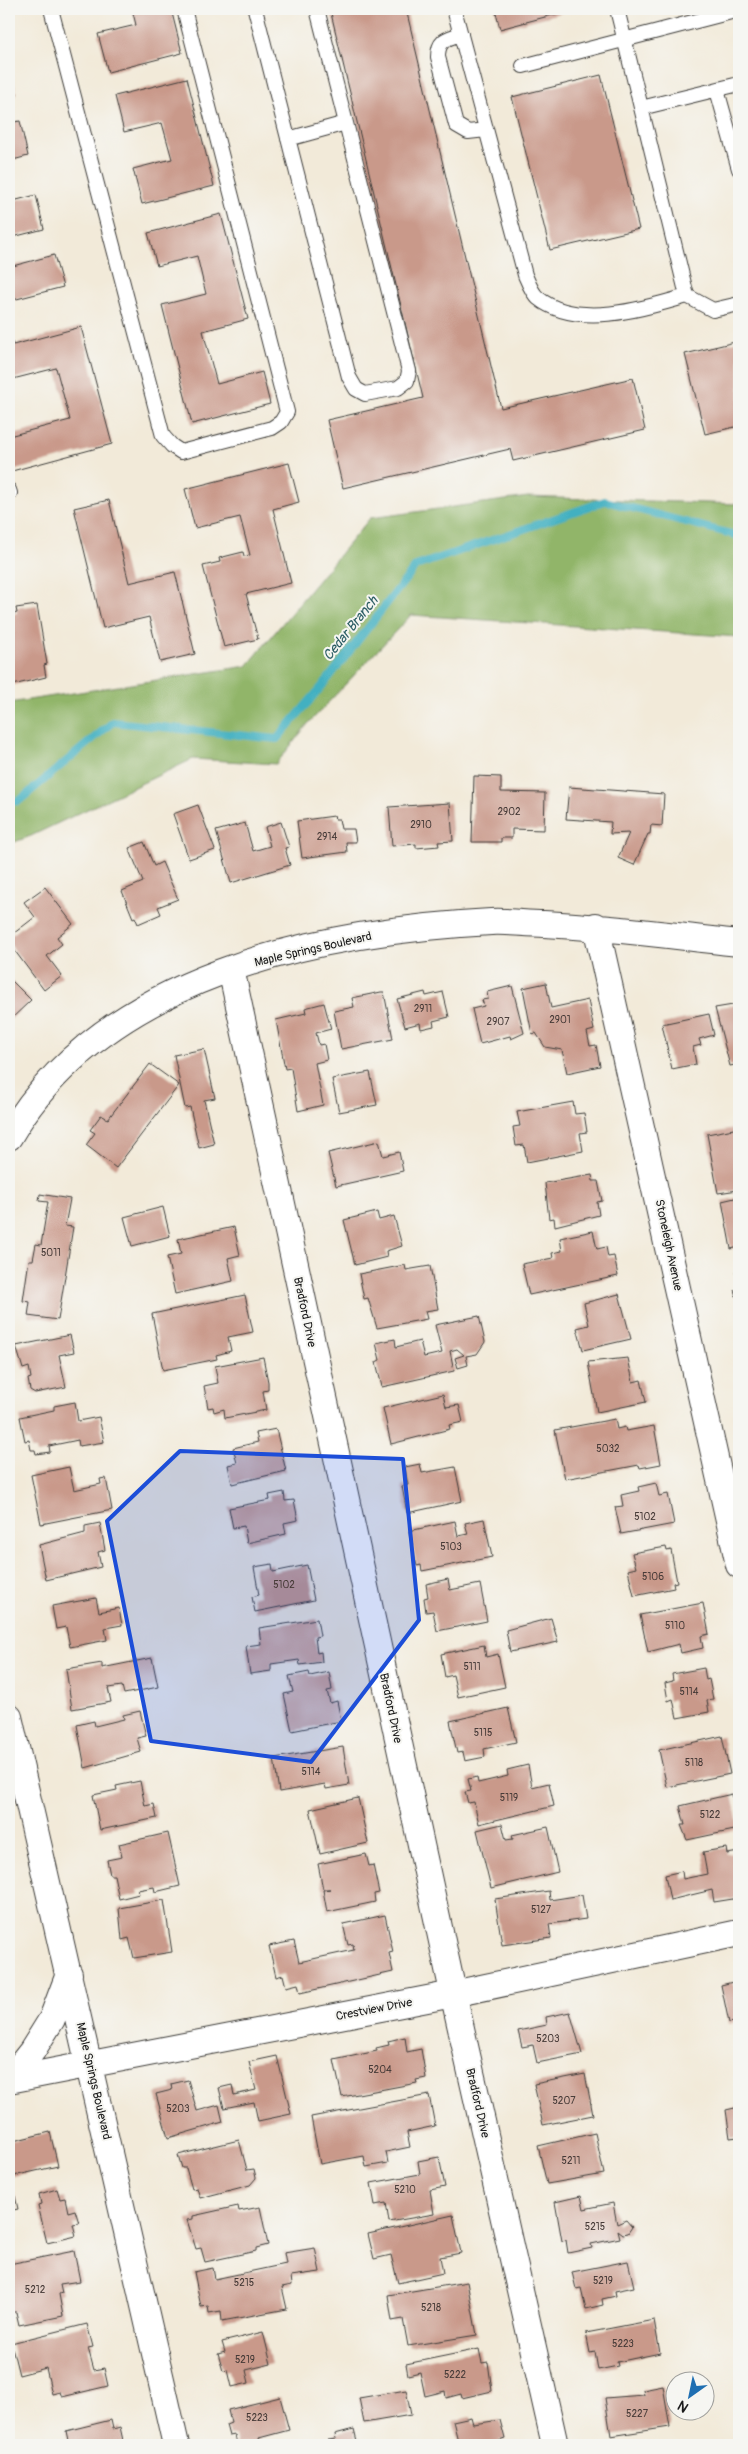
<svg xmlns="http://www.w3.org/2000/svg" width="748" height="2454" viewBox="0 0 748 2454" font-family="Pangolin,sans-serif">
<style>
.forest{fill:#91b569;stroke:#566842}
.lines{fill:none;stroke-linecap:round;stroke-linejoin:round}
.stream{stroke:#43b0c1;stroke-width:8}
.building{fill:#c9998a}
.lane-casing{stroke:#3c3b38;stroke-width:16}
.street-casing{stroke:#3c3b38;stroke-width:28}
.lane{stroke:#fff;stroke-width:14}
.street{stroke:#fff;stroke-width:26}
.marked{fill:#1d4ed8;fill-opacity:0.2;stroke:#1d4ed8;stroke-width:4;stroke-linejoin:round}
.labels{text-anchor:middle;stroke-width:4;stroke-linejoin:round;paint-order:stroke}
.number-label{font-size:10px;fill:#473b38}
.street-label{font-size:12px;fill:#1c1c1c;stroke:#f6f6f2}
.water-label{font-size:14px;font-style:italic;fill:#2e5f66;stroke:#f6f6f2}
</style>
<rect width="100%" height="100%" fill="#f6f6f2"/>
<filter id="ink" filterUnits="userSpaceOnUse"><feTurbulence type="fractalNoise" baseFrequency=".02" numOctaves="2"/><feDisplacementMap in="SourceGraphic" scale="10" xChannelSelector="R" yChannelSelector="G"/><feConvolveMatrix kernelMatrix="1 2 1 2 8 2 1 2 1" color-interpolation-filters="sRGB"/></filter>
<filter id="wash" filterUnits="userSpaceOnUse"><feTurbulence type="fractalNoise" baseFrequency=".0096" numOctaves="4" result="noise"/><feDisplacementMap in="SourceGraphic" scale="20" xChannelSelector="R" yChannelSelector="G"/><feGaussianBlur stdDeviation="1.12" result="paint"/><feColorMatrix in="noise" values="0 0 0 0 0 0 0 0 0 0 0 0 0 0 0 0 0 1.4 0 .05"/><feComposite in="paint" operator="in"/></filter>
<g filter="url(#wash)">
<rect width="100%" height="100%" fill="#f2ead9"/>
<path class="forest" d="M528 497 739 504V637L411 615 307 725 276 764 193 759 31 836 9 844V703L247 666 370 518Z"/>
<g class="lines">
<path class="stream" d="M9 802 19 801 113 722 277 739 324 684 416 566 605 501 739 536"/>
</g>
<g id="blocks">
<path class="building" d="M132 9H171L182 53 108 72 98 34 136 25Z
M330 9H406L501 408 633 378 645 430 513 461 510 449 343 488 327 420 423 398Z
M495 9H575L500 29Z
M9 67 17 94 9 96Z
M601 75 639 229 550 250 512 97Z
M187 78 214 186 142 204 133 169 172 159 162 123 124 132 115 96Z
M20 121 28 156 9 161V123Z
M36 195 44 229 9 238V202Z
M221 214 248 319 203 331 217 384 262 372 270 404 192 424 162 305 206 294 197 256 157 266 148 233Z
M54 255 63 287 9 301V267Z
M81 327 112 444 12 471 9 457V436L70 420 56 368 9 380V332L13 345Z
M739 341V426L705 434 685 354Z
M289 463 299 502 273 509 291 583 246 594 258 639 224 647 203 566 220 562 219 558 243 552 244 556 250 555 240 517 195 528 185 489Z
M109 500 129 583 175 572 195 654 160 662 149 617 103 628 74 508Z
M37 605 47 664 44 665 46 677 9 686V615L17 613 16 608Z
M474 776 501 777V792L545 793 544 830 512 829V838H501V842H472Z
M569 787 664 794 662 826 651 825 650 834H648L634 865 618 858 629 833 610 834 611 822 566 819Z
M450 803 453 841 438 842 439 846 416 848V844L392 846 389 807Z
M198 805 215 850 189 859 173 814Z
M334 816 335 819H339L341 829H354L356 842H346L347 852 302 858 297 821Z
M281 822 289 847 285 848 290 865 231 883 216 831 245 823 253 851 270 846 265 827Z
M144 842 154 866 162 862 178 899 158 907 161 914 138 924 135 917 133 918 122 891 143 882 129 848Z
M45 887 73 924 57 937 62 944 47 956 62 976 44 990 9 943V937L35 917 24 902Z
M9 978 31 1000 9 1021Z
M546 983 551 1008 588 1000 594 1030 587 1032 590 1046 596 1045 600 1066 567 1073 562 1050 545 1047 536 1033 532 1034 523 988Z
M512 986 524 1033 511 1039 510 1036 480 1044 472 1009 484 1006 482 1000 488 999 487 992Z
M381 992H384L393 1039 341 1049 334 1011 354 1007 352 998Z
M425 992 426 996 443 992 449 1017 433 1021 434 1026 421 1029 420 1023 405 1027 397 999Z
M324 1003 331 1029 316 1033 319 1045 324 1044 327 1060 315 1063 323 1105 298 1111 291 1068 285 1069 276 1020 306 1013 305 1008Z
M739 1004V1064L730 1066 715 1008Z
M709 1014 714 1035 699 1039 701 1045 693 1047 696 1064 672 1069 662 1024Z
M204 1049 215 1098 204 1100 214 1144 199 1148 190 1107 185 1108 174 1055Z
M150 1064 179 1085 116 1168 86 1145 95 1133 90 1130 101 1115 108 1119Z
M370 1072 377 1105 339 1112 332 1079Z
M573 1102 575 1114 584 1113 587 1132 580 1133 583 1151 527 1162 524 1145 516 1146 513 1127 520 1126 517 1112Z
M739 1128V1180H736L738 1190 718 1193 707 1134Z
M379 1141 383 1156 399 1152 403 1171 336 1186 328 1153Z
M592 1175 593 1181H598L602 1201 597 1202 599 1215 555 1226 554 1218 549 1219 545 1183Z
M40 1194 70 1199 65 1226 73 1227 58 1320 28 1316 30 1302 23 1301 29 1260H33L36 1244 41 1245 48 1202 39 1201Z
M739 1197V1247L731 1249 722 1201Z
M163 1207 170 1236 132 1246 124 1217Z
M377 1212 379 1220 394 1216 402 1246 386 1251 387 1257 355 1265 344 1220Z
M234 1227 240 1255 228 1258 233 1281 175 1294 167 1257 181 1254 178 1239Z
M593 1231 597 1249 606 1247 608 1257 614 1256 618 1276 529 1295 522 1264 553 1258 552 1253 562 1251 560 1238Z
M405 1265 406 1270 430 1266 438 1309 425 1311 427 1319 377 1328 368 1298 364 1299 359 1274Z
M739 1270V1289H738L735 1271Z
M739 1289V1305L734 1290Z
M619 1294 631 1339 583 1350 577 1328 589 1325 584 1303Z
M245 1295 253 1332 228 1337 231 1351 216 1355 217 1359 163 1370 152 1314Z
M479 1316 485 1342 477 1354 466 1356 468 1365 458 1368 455 1358 464 1355 457 1349 450 1351 454 1371 382 1387 376 1362 380 1360 376 1343 395 1339 396 1347 420 1341 424 1357 442 1353 435 1325Z
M70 1335 74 1352 59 1355 66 1387 35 1393 30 1390 28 1379 31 1378 29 1367 23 1369 16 1346Z
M263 1357 268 1382V1390L263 1391 266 1410 225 1418 224 1409 214 1412 213 1407 208 1408 204 1386 218 1383 215 1366Z
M628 1358 633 1382 641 1380 646 1402 597 1412 588 1362Z
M443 1394 446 1407 459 1405 463 1422 449 1425 450 1429 391 1444 383 1408Z
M75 1402 78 1421 99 1417 104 1442 79 1446 78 1440 49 1446 50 1452 36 1454 35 1450H31L29 1440 25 1441 20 1417 54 1410V1406Z
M615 1419 617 1429 625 1427 626 1431 654 1426 661 1464 640 1468 639 1465 565 1479 555 1430Z
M276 1429 286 1471 232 1484 228 1465 237 1463 233 1448 258 1442 256 1433Z
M420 1464 422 1473 455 1467 462 1501 407 1513 402 1486 408 1485 405 1467Z
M69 1467 74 1490 101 1484 100 1479 106 1478 112 1510 41 1524 31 1475Z
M656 1483 659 1496 668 1494 674 1524 621 1534 615 1507 623 1506 621 1495 639 1491 638 1487Z
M284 1492 285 1501 294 1500 298 1520 284 1523 286 1534 247 1543 244 1526 233 1528 229 1508 270 1500 269 1495Z
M484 1519 492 1557 422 1571 421 1565 417 1566 409 1531 455 1521 458 1536 468 1534 465 1523Z
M100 1523 105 1550 98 1552 101 1567 46 1580 39 1545 85 1533V1526Z
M666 1547 667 1551 671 1550 677 1582 673 1583 674 1588 634 1596 628 1570 636 1568 632 1553Z
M272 1564 273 1572 307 1565 314 1600 255 1612 252 1597 259 1595 254 1567Z
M448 1579 450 1590 480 1584 487 1621 437 1631 433 1611 426 1612 424 1598 428 1597 426 1584Z
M96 1598 99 1612 119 1608 122 1625 105 1628 107 1640 70 1647 66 1627 56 1629 52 1606Z
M703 1603 709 1634 701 1636 703 1648 681 1653 679 1644 648 1652 640 1615Z
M551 1618 558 1642 510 1652 506 1630Z
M317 1619 320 1636 315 1637 317 1653 321 1652 322 1662 300 1665 299 1660 271 1664V1671L250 1674 246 1646 261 1644 259 1628Z
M484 1645 486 1657 498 1654 505 1687 458 1697 453 1675 445 1677 441 1654Z
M152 1658 158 1687 124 1694 122 1686 108 1688 111 1702 72 1709 66 1669 102 1663V1668Z
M704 1668 706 1680 709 1679 713 1699 707 1700 709 1712 677 1718 673 1699 668 1701 665 1683 673 1681 672 1674Z
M309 1672 310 1676 329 1672 332 1690 327 1691 330 1703 337 1701 341 1721 292 1731 284 1694 293 1692 289 1676Z
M508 1708 516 1742 484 1749 485 1757 465 1761 463 1752 457 1753 450 1721Z
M140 1711 146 1736 137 1738 141 1752 85 1768 77 1725 94 1721 95 1726 124 1719 123 1715Z
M722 1736 730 1774 667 1787 659 1750Z
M343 1747 349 1785 326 1789 325 1784 279 1792 274 1758Z
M528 1765 532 1787 549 1783 554 1806 479 1824 474 1802 468 1803 465 1792 471 1791 468 1779 477 1777 478 1783 508 1776 507 1770Z
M140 1781 145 1806 154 1804 157 1818 100 1830 93 1795 117 1790 116 1786Z
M732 1794 739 1829 687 1840 681 1825H685L680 1806Z
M358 1798 368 1843 320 1854 310 1809Z
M502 1824 506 1840 513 1839 512 1835 548 1827 558 1872 491 1888 477 1830Z
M168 1833 180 1886 155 1892 154 1887 138 1890 139 1894 119 1899 114 1875H110L107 1860 122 1857 119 1844Z
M726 1848 727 1854 739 1852V1898L714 1902 712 1890 670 1900 665 1875 682 1871 683 1879 707 1874 703 1852Z
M366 1854 369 1866 373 1865 379 1893 374 1894 375 1902 327 1912 323 1890 330 1889H323L318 1864Z
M549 1891 550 1900 582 1895 586 1919 549 1924 551 1938 502 1945 495 1899Z
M164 1900 172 1952 134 1958 129 1938 122 1940 119 1908Z
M385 1915 393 1952 389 1953 393 1972 300 1993 298 1984 286 1987 283 1975 276 1977 269 1946 294 1941 299 1962 354 1950 353 1944 348 1945 343 1924Z
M733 1982 735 1992 739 1991V2021L729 2023 721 1985Z
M570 2012 582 2054 537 2063 533 2045 522 2047 518 2031 547 2025 546 2017Z
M405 2037 407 2052 421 2049 426 2078 416 2080 417 2083 342 2097 334 2060 377 2051 376 2048 389 2045 388 2041Z
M739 2043V2066H738L734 2044Z
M277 2056 291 2114 258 2121 254 2102 224 2108 219 2088 232 2085 234 2095 256 2090 249 2062Z
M585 2074 593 2115 543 2125 534 2084Z
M188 2080 197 2111 219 2105 223 2122 168 2138 156 2094 172 2090 171 2084Z
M429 2095 435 2126 407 2132 410 2147 386 2152 388 2163 366 2167 364 2156 320 2164 311 2117Z
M739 2107V2141H738V2137L730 2138 726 2110Z
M50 2132 58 2166 9 2177V2142Z
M595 2133 604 2174 547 2184 538 2146Z
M239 2140 247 2170 254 2169 256 2178 250 2185 200 2198 197 2188 192 2189 186 2168H182L178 2155Z
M439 2157 445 2187 430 2190 434 2214 389 2222 386 2203 375 2205 371 2183 420 2174 418 2161Z
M13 2187 18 2209 9 2211V2188Z
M57 2189 60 2199 65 2198 68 2212 75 2210 79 2223 73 2224 76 2236 47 2243 38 2205 41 2204 39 2194Z
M581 2196 584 2209 613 2203 617 2224 626 2220 632 2227 628 2233 623 2234 618 2230 620 2238 591 2244 592 2248 568 2253 566 2240 562 2241 555 2202Z
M238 2206 239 2211 260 2207 268 2245 256 2248V2251L205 2262 201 2248 196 2249 187 2220 193 2219V2216Z
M453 2215 461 2253 440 2257 443 2273 398 2283 391 2255 374 2259 368 2234Z
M315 2248 320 2272 291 2276 292 2285 282 2287 287 2309 222 2321 221 2311 209 2313 208 2306 201 2307 194 2272 213 2268 215 2279 286 2264 284 2253Z
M74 2251 80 2281 60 2284 62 2293 59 2294 63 2316 19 2325 16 2312H9V2264Z
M628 2261 634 2287 615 2291 616 2296 602 2299 603 2305 586 2309 581 2288 576 2289 572 2272Z
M467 2282 477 2335 408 2346 403 2319 392 2321 388 2295Z
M654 2320 660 2353 617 2362 618 2366 598 2370 595 2352 590 2353 586 2333Z
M87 2324 93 2347 88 2348 94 2370 104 2368 108 2386 62 2397 60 2392 52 2394 46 2368 19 2375 11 2343Z
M263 2332 271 2364 246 2370 249 2383 232 2387 228 2370 223 2371 218 2354 225 2352 222 2342Z
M479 2349 482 2363 488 2362 492 2391 462 2398 461 2394 446 2398 445 2391 425 2396 420 2372 408 2375 406 2364Z
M663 2386 670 2427 611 2436 605 2398 644 2395 643 2390Z
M406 2390 411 2415 364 2423 359 2398Z
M280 2397 289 2430 259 2438 260 2442 237 2445 235 2435 229 2436 226 2425 231 2423 228 2410Z
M471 2417 473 2424 500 2420 505 2439 499 2441 500 2445H459L453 2421Z
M111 2420 113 2429 120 2427 124 2445H69L66 2431Z
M354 2429 358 2445H329L328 2440 336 2439 335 2434Z"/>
</g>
</g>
<g filter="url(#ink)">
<use href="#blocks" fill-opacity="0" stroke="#3c3b38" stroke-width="1"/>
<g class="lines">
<g class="lane-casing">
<path id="lane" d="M51 9 163 436 172 446 181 452 272 428 281 422 287 412 184 9
M255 9 349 377 356 389 365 394 398 388 407 381 409 371 317 9
M454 9 525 275C528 282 532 293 538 298 576 329 644 309 687 296L713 310 739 304
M617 9 687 296
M461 34C446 39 438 40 438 57L456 125 468 132 486 130
M523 66 739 10
M717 90 739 169
M641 108 739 84
M288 139 346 123
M9 490 10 493"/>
</g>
<g class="street-casing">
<path id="street" d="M596 926 739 1565
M231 969 458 2015 555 2445
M9 1137C103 975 319 931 491 922 509 921 526 924 544 924 609 927 674 936 739 943
M9 1717 176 2445
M9 2080 453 1994 739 1933
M9 2080 32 2051 52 2019 69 1974"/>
</g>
<use href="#lane" class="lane"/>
<use href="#street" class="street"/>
</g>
</g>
<path class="marked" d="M180 1451 403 1459 419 1620 311 1762 151 1741 107 1521Z"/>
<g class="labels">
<g class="number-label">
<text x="509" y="815">2902</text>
<text x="421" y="828">2910</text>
<text x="327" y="840">2914</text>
<text x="423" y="1012">2911</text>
<text x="560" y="1023">2901</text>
<text x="498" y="1025">2907</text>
<text x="51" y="1256">5011</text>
<text x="608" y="1452">5032</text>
<text x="645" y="1520">5102</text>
<text x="451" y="1550">5103</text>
<text x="653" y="1580">5106</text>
<text x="284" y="1588">5102</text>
<text x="675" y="1629">5110</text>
<text x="472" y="1670">5111</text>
<text x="689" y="1695">5114</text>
<text x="483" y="1736">5115</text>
<text x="694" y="1766">5118</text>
<text x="311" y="1775">5114</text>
<text x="509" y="1801">5119</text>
<text x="710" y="1818">5122</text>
<text x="541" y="1913">5127</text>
<text x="548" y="2042">5203</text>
<text x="380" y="2073">5204</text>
<text x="564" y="2104">5207</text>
<text x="178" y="2112">5203</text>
<text x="571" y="2164">5211</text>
<text x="405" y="2193">5210</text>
<text x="595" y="2230">5215</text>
<text x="603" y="2284">5219</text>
<text x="244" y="2286">5215</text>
<text x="35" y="2293">5212</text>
<text x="431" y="2311">5218</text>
<text x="623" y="2347">5223</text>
<text x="245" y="2363">5219</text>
<text x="455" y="2378">5222</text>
<text x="637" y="2417">5227</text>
<text x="257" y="2421">5223</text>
</g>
<g class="street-label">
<text transform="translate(313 949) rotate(-13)" y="4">Maple Springs Boulevard</text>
<text transform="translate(669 1245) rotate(78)" y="4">Stoneleigh Avenue</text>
<text transform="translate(305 1312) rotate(78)" y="4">Bradford Drive</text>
<text transform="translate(391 1708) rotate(78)" y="4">Bradford Drive</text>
<text transform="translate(374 2009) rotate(-11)" y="4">Crestview Drive</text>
<text transform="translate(94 2081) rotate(77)" y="4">Maple Springs Boulevard</text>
<text transform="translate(478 2103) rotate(77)" y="4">Bradford Drive</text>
</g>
<g class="water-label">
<text transform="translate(350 628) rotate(-51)" y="5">Cedar Branch</text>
</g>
</g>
<rect width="748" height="2454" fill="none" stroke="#f6f6f2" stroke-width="30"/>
<g transform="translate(690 2396) rotate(213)"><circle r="24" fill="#f6f6f2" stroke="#9f9f9c"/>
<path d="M0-4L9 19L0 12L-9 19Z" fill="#1f6fb2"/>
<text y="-8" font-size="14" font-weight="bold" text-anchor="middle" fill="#1c1c1c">N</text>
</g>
</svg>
